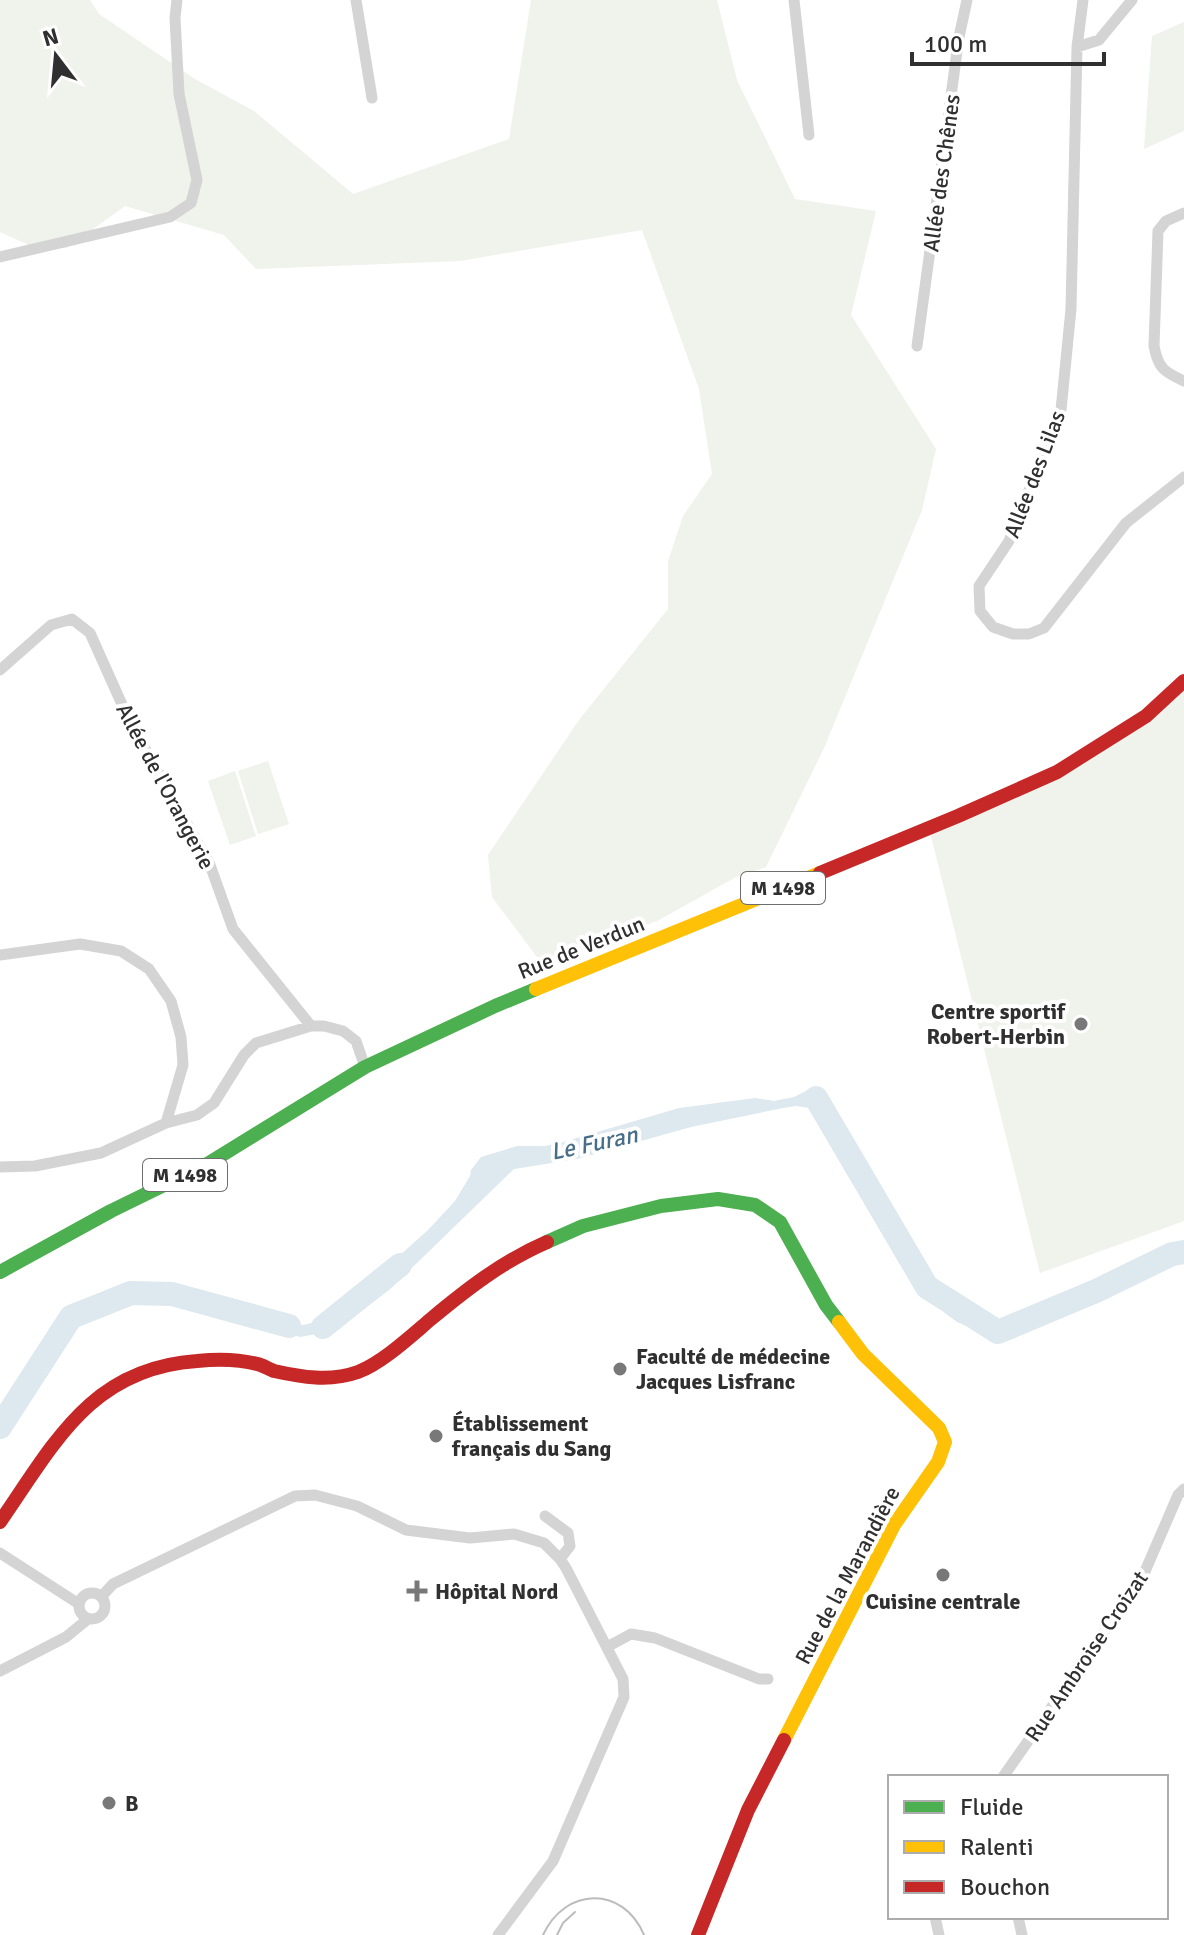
<svg xmlns="http://www.w3.org/2000/svg" width="1184" height="1935" viewBox="0 0 1184 1935" font-family="Signika,sans-serif">
<style>
.green{fill:#f0f2ec}
.water{fill:#dde8ef}
.lines{fill:none;stroke-linecap:round;stroke-linejoin:round}
.river{stroke:#dde8ef;stroke-width:24}
.street{stroke:#d4d4d4;stroke-width:11}
.fast{stroke:#4caf50;stroke-width:14}
.slow{stroke:#ffc107;stroke-width:14}
.jam{stroke:#c62828;stroke-width:14}
.tram{stroke:#bcbcbc;stroke-width:2}
.poi-dot{fill:#787878;stroke:#fff;stroke-width:3}
.labels{text-anchor:middle;stroke-width:8;stroke-linejoin:round;paint-order:stroke}
.shield{fill:#fff;stroke:#6e6e6e;stroke-width:2}
.shield-label{font-size:20px;font-weight:bold;fill:#303030}
.street-label{font-size:22px;fill:#303030;stroke:#fff}
.poi-label{font-size:22px;font-weight:bold;fill:#303030;stroke:#fff;text-anchor:start}
.water-label{font-size:24px;font-style:italic;fill:#486f89;stroke:#fff}
</style>
<rect width="100%" height="100%" fill="#fff"/>
<path class="green" d="M0 0H90L99 14 195 79 254 111 353 194 509 139 531 0H717L737 80 795 199 876 211 851 315 936 449 922 510 824 748 766 867 736 877 659 920 543 965 492 897 488 855 579 720 668 609V561L683 516 712 474 699 389 642 230 460 261 256 269 224 235 125 206 67 248 33 247 0 232Z
M1184 22V131L1144 149 1152 36Z
M1184 681V1221L1040 1273 929 828 1057 772Z
M268 761 289 824 258 834 238 771Z
M235 771 256 836 230 845 208 781Z"/>
<path class="water" d="M810 1089H816L826 1098 856 1143 887 1197 900 1246 919 1274 934 1285 947 1306 963 1314 975 1318 998 1321 1036 1317 1051 1311 1084 1288 1110 1277 1160 1248 1184 1243V1261L1137 1270 1107 1293 1079 1302 1056 1313 1037 1326 991 1334 978 1331 957 1322 945 1313 932 1296 899 1263 891 1248 887 1225 852 1152 833 1127 817 1111 810 1108 796 1106 783 1108 691 1127 577 1159 514 1169 389 1290 343 1325 321 1333 300 1337 271 1328 252 1314 244 1310 179 1298 140 1300H109L94 1307 82 1314 54 1341 28 1382 0 1433V1415L25 1369 69 1311 86 1301 109 1291 133 1287 159 1292 183 1289 211 1293 243 1302 258 1308 283 1324 303 1325 323 1320 340 1313 371 1291 399 1256 428 1230 455 1201 470 1176 471 1170 481 1157 517 1146H545L560 1143 679 1108 755 1098 774 1101 794 1097Z"/>
<g class="lines">
<path class="river" d="M816 1098 927 1287 998 1332 1096 1291 1172 1254 1184 1252
M323 1327 400 1265
M0 1427 71 1317 131 1293 172 1294 289 1326"/>
<path class="street" d="M356 0 372 98
M794 0 809 135
M1083 0 1077 47 1071 309 1061 410 1009 541 979 586 980 611 993 627 1013 634H1029L1044 628 1126 523 1184 477
M1077 47 1099 40 1132 0
M1184 213 1166 221 1158 231 1154 346C1158 368 1164 372 1184 381
M0 257 170 217 191 203 197 180 179 94 175 18 177 0
M917 346 959 37 967 0
M0 670 51 625 72 619 90 633 129 720 210 865 233 929 311 1026
M0 955 80 944 121 951 149 969 171 1001 181 1037 183 1065 166 1123
M0 1167 35 1166 101 1153 166 1123 197 1115 214 1103 244 1055 256 1043 311 1026H324L343 1031 356 1041 365 1067
M545 1516 568 1533 570 1546 560 1559
M0 1553 79 1604
M79 1606a13 13 0 1 1 26 0a13 13 0 1 1-26 0Z
M101 1597 113 1584 295 1496 315 1495 357 1506 406 1530 470 1538 514 1534 544 1543 560 1559 566 1568 623 1679 624 1697 553 1861 498 1935
M607 1647 631 1634 655 1638 759 1679H768
M0 1671 66 1637 88 1619
M1003 1777 1143 1576 1178 1495 1184 1489
M935 1917 939 1935
M1018 1917 1022 1935"/>
<path class="fast" d="M547 1242 583 1226 661 1206 718 1199 755 1205 780 1222 826 1305 839 1322
M0 1272 111 1211 209 1163 365 1067 495 1006 536 989"/>
<path class="slow" d="M536 989 820 873
M784 1740 894 1525 938 1462 945 1442 939 1428 863 1354 839 1322"/>
<path class="jam" d="M820 873 958 816 1057 772 1146 716 1184 681
M0 1522C54 1444 91 1368 197 1361 216 1359 238 1359 257 1364 263 1365 268 1369 274 1371 301 1377 330 1382 358 1372 382 1363 411 1336 431 1319 467 1289 503 1261 547 1242
M698 1935 748 1810 784 1740"/>
<path class="tram" d="M543 1935C565 1887 623 1885 644 1935
M557 1935 563 1923 575 1912"/>
</g>
<g class="poi-dot">
<circle cx="1081" cy="1024" r="8"/>
<circle cx="620" cy="1369" r="8"/>
<circle cx="436" cy="1436" r="8"/>
<circle cx="943" cy="1575" r="8"/>
<path d="M413 1579h8v8h8v8h-8v8h-8v-8h-8v-8h8z"/>
<circle cx="109" cy="1803" r="8"/>
</g>
<g class="labels">
<g class="shield">
<rect x="741" y="872" width="84" height="32" rx="6"/>
<rect x="143" y="1159" width="84" height="32" rx="6"/>
</g>
<g class="shield-label">
<text x="783" y="895">M 1498</text>
<text x="185" y="1182">M 1498</text>
</g>
<g class="street-label">
<text transform="translate(941 173) rotate(-82)" y="8">Allée des Chênes</text>
<text transform="translate(1034 474) rotate(-69)" y="8">Allée des Lilas</text>
<text transform="translate(166 786) rotate(62)" y="8">Allée de l'Orangerie</text>
<text transform="translate(581 947) rotate(-22)" y="8">Rue de Verdun</text>
<text transform="translate(847 1575) rotate(-62)" y="8">Rue de la Marandière</text>
<text transform="translate(1086 1656) rotate(-56)" y="8">Rue Ambroise Croizat</text>
</g>
<g class="poi-label">
<text x="1065" y="1019" text-anchor="end">Centre sportif<tspan x="1065" dy="25">Robert-Herbin</tspan></text>
<text x="636" y="1364">Faculté de médecine<tspan x="636" dy="25">Jacques Lisfranc</tspan></text>
<text x="452" y="1431">Établissement<tspan x="452" dy="25">français du Sang</tspan></text>
<text x="435" y="1599">Hôpital Nord</text>
<text x="943" y="1609" text-anchor="middle">Cuisine centrale</text>
<text x="125" y="1811">B</text>
</g>
<g class="water-label">
<text transform="translate(594 1143) rotate(-12)" y="8">Le Furan</text>
</g>
</g>
<rect x="888" y="1775" width="280" height="144" fill="#ffffff" stroke="#acacac" stroke-width="2"/>
<rect x="904" y="1801" width="40" height="12" fill="#4caf50" stroke="#acacac" stroke-width="2"/>
<text x="960" y="1815" font-size="24" fill="#303030">Fluide</text>
<rect x="904" y="1841" width="40" height="12" fill="#ffc107" stroke="#acacac" stroke-width="2"/>
<text x="960" y="1855" font-size="24" fill="#303030">Ralenti</text>
<rect x="904" y="1881" width="40" height="12" fill="#c62828" stroke="#acacac" stroke-width="2"/>
<text x="960" y="1895" font-size="24" fill="#303030">Bouchon</text>
<g transform="translate(56 56) rotate(344)" stroke="#ffffff" stroke-width="6" paint-order="stroke">
<path d="M0-6L14 30L0 20L-14 30Z" fill="#303030"/>
<text y="-12" font-size="22" font-weight="bold" text-anchor="middle" fill="#303030">N</text>
</g>
<path d="M912 52v12h192v-12" fill="none" stroke="#303030" stroke-width="4"/>
<text x="924" y="52" font-size="24" fill="#303030" stroke="#ffffff" stroke-width="6" paint-order="stroke">100 m</text>
</svg>
